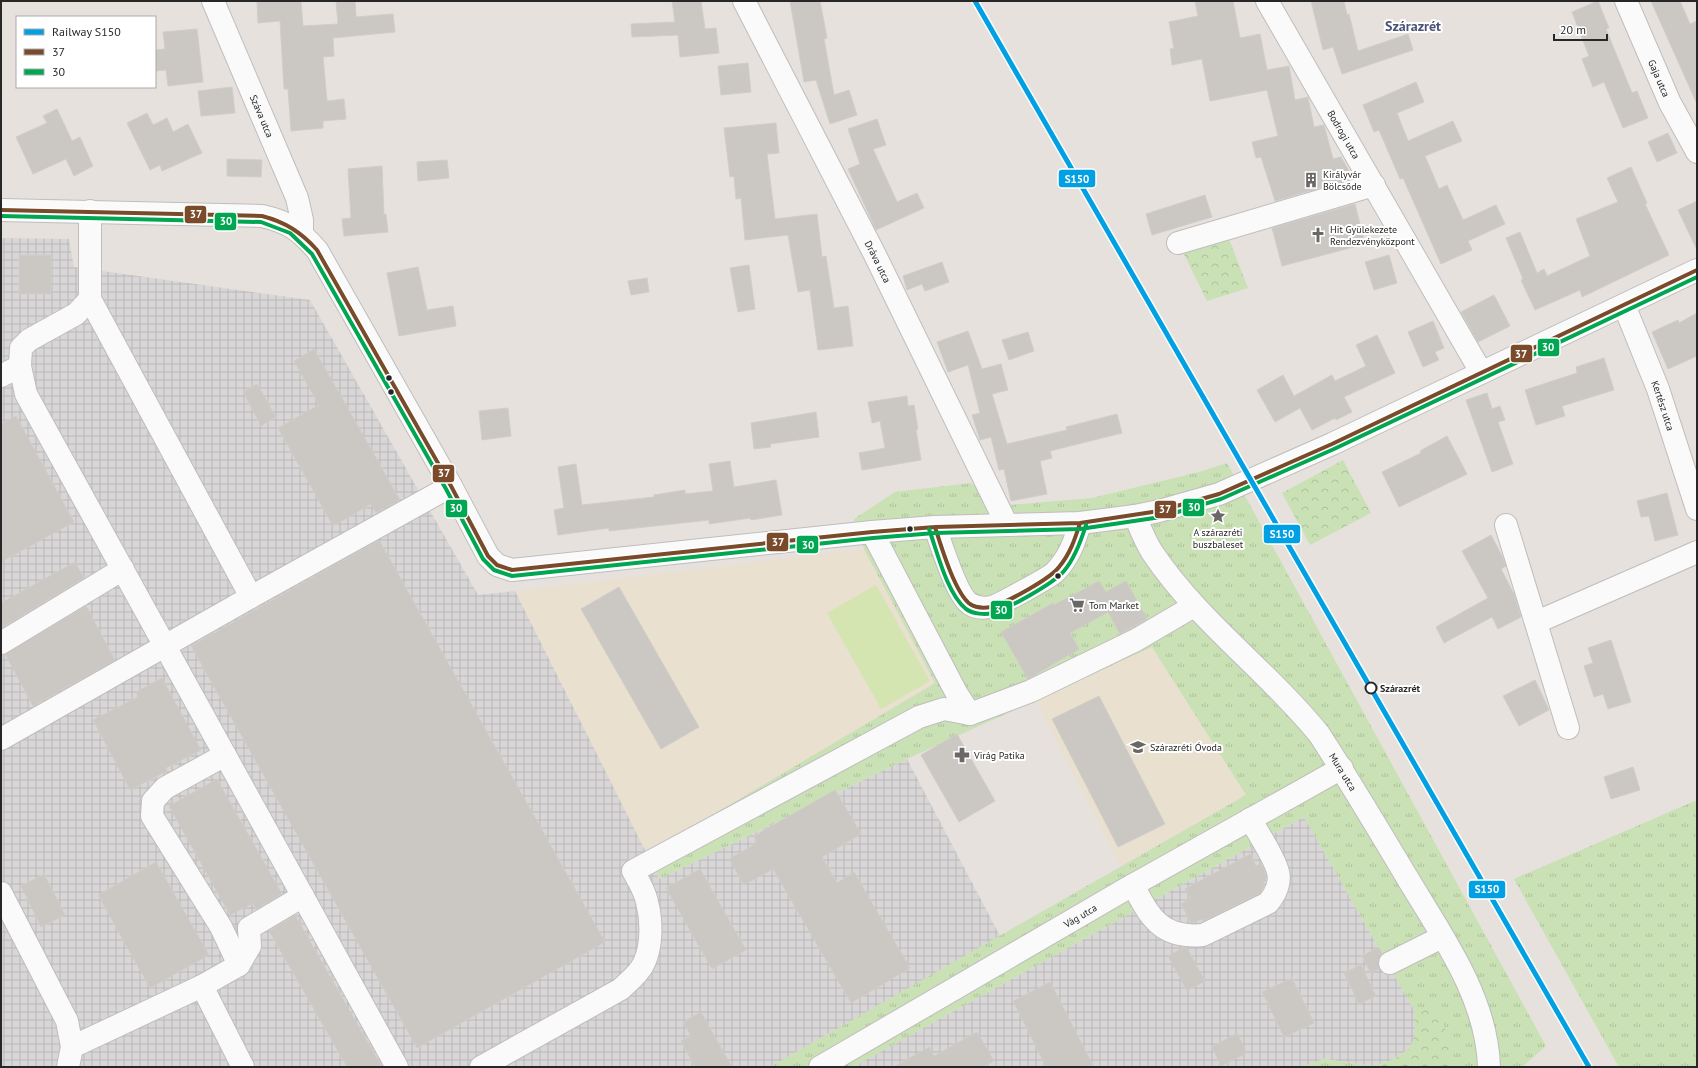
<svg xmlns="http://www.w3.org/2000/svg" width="1698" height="1068" viewBox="0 0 1698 1068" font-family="'PT Sans',sans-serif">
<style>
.industrial{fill:url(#industrial-grid)}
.education{fill:#e9e0d0}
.grass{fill:url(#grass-tufts)}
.forest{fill:url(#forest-crowns)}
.pitch{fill:#d4e5b2}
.building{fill:#cbc7c3;stroke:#d1cdc8}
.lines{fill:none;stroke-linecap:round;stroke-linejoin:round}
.minor-casing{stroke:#bfbdbe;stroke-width:24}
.minor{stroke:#fbfafa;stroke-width:22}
.bus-1-casing{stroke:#fff;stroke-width:7}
.bus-2-casing{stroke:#fff;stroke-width:7}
.bus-1{stroke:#7a4b2a;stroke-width:4}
.bus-2{stroke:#00a651;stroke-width:4}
.rail-1-casing{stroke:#fff;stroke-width:8}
.rail-1{stroke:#00a0e3;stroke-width:5}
.bus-dot{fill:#272727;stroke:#fff;stroke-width:1.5}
.stop-dot{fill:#fff;stroke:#272727;stroke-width:2}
.labels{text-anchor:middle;stroke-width:4;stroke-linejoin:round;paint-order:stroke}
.street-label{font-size:10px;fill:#272727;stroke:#fff}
.poi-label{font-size:10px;fill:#272727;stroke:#fff;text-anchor:start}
.stop-label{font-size:10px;font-weight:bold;fill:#272727;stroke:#fff;text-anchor:start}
.district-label{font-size:14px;font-weight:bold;fill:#495277;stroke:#fff}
.line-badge{stroke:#fff;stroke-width:1.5}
.badge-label{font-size:11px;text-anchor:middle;font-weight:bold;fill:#fff}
</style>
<defs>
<pattern id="industrial-grid" width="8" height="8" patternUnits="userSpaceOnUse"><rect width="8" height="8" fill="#d9d6d8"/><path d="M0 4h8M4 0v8" fill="none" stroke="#bab8b9"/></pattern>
<pattern id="grass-tufts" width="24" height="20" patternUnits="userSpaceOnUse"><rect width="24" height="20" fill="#c9e1b4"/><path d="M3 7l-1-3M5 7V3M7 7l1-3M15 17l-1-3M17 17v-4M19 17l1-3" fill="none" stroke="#adc19b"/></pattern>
<pattern id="forest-crowns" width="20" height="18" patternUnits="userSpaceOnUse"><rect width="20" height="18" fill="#c9e1b4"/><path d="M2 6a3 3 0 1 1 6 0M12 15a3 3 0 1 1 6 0" fill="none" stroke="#adc19b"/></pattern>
</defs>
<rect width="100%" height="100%" fill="#e6e1dc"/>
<path class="industrial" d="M1 238 69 239 74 267 310 300 478 595 515 591 660 879 907 759 1000 936 770 1067H1Z
M1304 817 1414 1010 1416 1035 1409 1049 1390 1061 1372 1066 1324 1059 1302 1067H853Z"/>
<path class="education" d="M864 549 935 683 647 854 515 591Z
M1152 647 1246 795 1121 866 1035 700Z"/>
<path class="grass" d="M1227 463 1546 1046 1522 1067H1303L1324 1059 1372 1066 1390 1061 1409 1049 1416 1035 1414 1010 1304 817 853 1067H770L1246 795 1152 647 907 759 660 879 647 854 935 683 864 549 854 519 895 492 971 483 1009 505 1092 498 1199 472Z
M1697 800V1067H1619L1514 879Z"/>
<path class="forest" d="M1229 239 1248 288 1207 301 1182 250Z
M1343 460 1371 513 1310 545 1282 493Z
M1437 1008 1451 1045 1450 1067H1372C1376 1064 1383 1064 1389 1061 1417 1050 1416 1036 1414 1010Z"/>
<path class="pitch" d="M876 585 930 681 881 709 827 613Z"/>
<path class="building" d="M257 1H301L303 26 338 24 336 1H355L356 17 393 14 395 32 333 38 334 56 323 57 327 101 344 99 346 119 323 121V128L291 131 288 89H284L280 21 258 23Z
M672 1H701L705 29 716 28 719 53 680 57 678 35 632 37 631 24 675 22Z
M790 1H820L827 38 824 39 834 95 849 90 857 115 830 124 816 80 804 82Z
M1195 1H1233L1240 38 1260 34 1267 70 1289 66 1295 100 1308 97 1314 127 1324 125 1333 159 1341 157 1353 178 1275 201 1261 157 1256 158 1252 142 1278 136 1267 90 1210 101 1202 59 1172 65 1170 49 1174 48 1169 22 1198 16Z
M1311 1H1344L1347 15 1349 14 1358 51 1408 34 1413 50 1342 74 1333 47 1323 50Z
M1598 1 1609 28 1606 29 1632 93 1637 91 1648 118 1623 128 1604 82 1593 87 1582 59 1589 56 1572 12Z
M1651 1H1680L1690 24 1697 21V104Z
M197 29 203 82 168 86 166 70 155 71V50L165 49 163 32Z
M748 63 751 92 721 95 718 66Z
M1416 82 1424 102 1397 113 1408 141 1453 121 1462 141 1425 156 1439 189 1447 185 1463 220 1496 205 1505 224 1468 241 1472 250 1441 264 1403 178 1400 179 1379 130 1374 132 1363 105Z
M232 87 235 113 201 116 198 91Z
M57 109 72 141 80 137 93 166 74 176 66 159 33 174 16 137 47 123 43 116Z
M147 113 153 125 167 118 173 132 188 124 202 153 162 171 160 165 150 170 127 123Z
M877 119 886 145 873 149 897 202 917 193 924 208 876 230 848 169 860 164 848 129Z
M776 123 779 153 767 154 775 219 817 214 822 257 826 256 834 308 848 306 853 346 818 350 810 290 798 292 788 235 745 240 741 198 736 199 734 176 730 177 724 128Z
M1668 133 1677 153 1657 162 1648 142Z
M227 159 262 160 261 177 227 176Z
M447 160 449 178 418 181 417 162Z
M382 166 384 215 386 214 388 232 344 236 342 219 351 218 348 169Z
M1631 167 1647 203 1645 204 1669 255 1582 297 1580 290 1535 310 1521 280 1523 279 1506 238 1520 232 1537 273 1544 269 1547 276 1590 256 1576 219 1618 202 1607 178Z
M1205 195 1212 217 1152 235 1146 214Z
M1697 201V250L1678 210Z
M1355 204 1365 244 1282 266 1272 228Z
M19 255H51V294H19Z
M1389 255 1397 283 1374 290 1365 262Z
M942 262 949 282 925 291 922 284 907 290 903 276Z
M749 265 755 309 738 312 730 268Z
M418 267 427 310 453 306 456 326 399 336 387 273Z
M647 278 649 292 631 295 628 281Z
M1494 295 1510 326 1478 342 1461 312Z
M1697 313V356L1668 369 1652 332 1678 320 1679 323Z
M1433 321 1444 348 1435 352 1439 360 1423 367 1408 332Z
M968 331 982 369 1001 364 1008 390 992 394 1007 444 1067 430 1066 427 1117 414 1122 433 1050 451 1052 458 1040 461 1047 494 1011 501 1004 469 999 470 991 437 980 440 972 415 980 413 968 365 948 372 937 342Z
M1028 332 1034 351 1009 360 1002 340Z
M1377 335 1395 373 1344 397 1352 412 1336 420 1335 418 1312 430 1300 408 1275 422 1257 390 1283 375 1294 396 1332 375 1335 381 1366 366 1356 345Z
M314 349 400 500 376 513 371 504 333 526 278 428 319 405 294 361Z
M1604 358 1614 390 1562 406 1565 416 1536 425 1525 390 1577 373 1576 367Z
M257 384 276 417 261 426 243 392Z
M1487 393 1492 409 1500 406 1505 420 1498 422 1513 464 1492 472 1466 400Z
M907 396 908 406 914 405 918 429 916 430 921 460 862 470 859 453 885 448 880 421 872 423 868 402Z
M508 408 511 436 482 440 479 411Z
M816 412 819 437 770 444 771 447 754 449 751 423Z
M16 416 74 522 1 562V424Z
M1447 436 1467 474 1399 507 1382 472 1421 453 1420 451Z
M730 461 734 487 776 480 782 515 751 520 750 518 709 524V520L609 531V528L558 535 554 510 564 508 558 467 576 464 582 505 654 497V495L685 490V494L713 491 709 464Z
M1667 493 1678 535 1655 541 1649 516 1641 517 1637 501Z
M1491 535 1502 556 1506 566 1501 569 1514 594 1521 617 1498 629 1492 617 1444 643 1436 627 1488 598 1462 551Z
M379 540 605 942 417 1048 191 646Z
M75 562 84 578 1 628V603Z
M1099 581 1106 592 1126 581 1147 619 1120 634 1108 612 1070 633 1079 649 1028 679 1001 632 1053 603 1054 605Z
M619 587 699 727 661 749 581 609Z
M86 606 115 660 33 706 5 654Z
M1611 640 1631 702 1608 709 1603 694 1594 697 1584 666 1593 663 1588 648Z
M162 678 201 750 166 768 167 771 130 790 93 720 138 697 136 692Z
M1535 680 1549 710 1519 726 1503 696Z
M1099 696 1165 824 1118 847 1052 719Z
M957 734 995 801 959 822 921 755Z
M1633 767 1640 790 1611 799 1604 777Z
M217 779 282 894 256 909 253 903 230 915 169 806Z
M835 790 861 834 822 857 837 883 854 872 910 968 851 1003 773 869 744 885 729 859 757 843 754 836Z
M1250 854 1256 866 1261 863 1266 875V881L1263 882 1265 885 1260 893 1203 921 1202 919 1191 923 1181 904 1190 899 1185 889Z
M156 862 209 955 150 988 98 895Z
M700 869 746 950 712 969 666 888Z
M44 874 65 915 41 927 21 886Z
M295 915 382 1067H347L269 931Z
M1184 947 1187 948 1205 981 1187 991 1168 956Z
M1379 947 1382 954 1378 962 1379 969 1371 973 1362 956Z
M1361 965 1376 996 1359 1004 1344 973Z
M1292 978 1314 1023 1284 1037 1262 992Z
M1050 982 1094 1067H1046L1013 1001Z
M701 1012 732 1067H695L681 1041 691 1036 683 1022Z
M977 1032 994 1061 983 1067H894L929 1047 934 1056Z
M1237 1033 1247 1053 1221 1066 1212 1047Z"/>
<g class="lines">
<g class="minor-casing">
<g id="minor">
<path id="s1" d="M213 1 297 198 302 220V234"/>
<path id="s2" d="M744 1 874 253 1007 525"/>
<path id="s3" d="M1267 1 1481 372"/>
<path id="s4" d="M1626 1 1670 103 1697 152"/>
<path d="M1 210 262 216C289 222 299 230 317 250L451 486 488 556 497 565 512 570 872 532 935 527 1080 523 1135 516 1159 511 1219 494 1332 444 1697 270"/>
<path d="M90 211V299L76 314 29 340 21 348 20 366 26 394 397 1067"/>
<path d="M1178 243 1374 185"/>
<path id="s5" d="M1624 305 1658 389 1697 509"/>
<path d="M1 376 20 366"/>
<path id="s6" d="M1135 516C1140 528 1145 541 1152 552 1198 621 1267 670 1319 734 1349 780 1377 827 1405 874 1440 933 1487 996 1489 1067"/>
<path d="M1506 525 1568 728"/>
<path d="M935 527C941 544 957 596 970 604 976 608 985 608 991 607 998 606 1050 577 1055 572 1069 558 1075 541 1080 523"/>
<path d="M872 532 957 694 970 714"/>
<path d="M251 597 451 486"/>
<path d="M1537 622 1697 552"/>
<path d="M1 643 123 569"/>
<path d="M1 739 251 597 90 299"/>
<path d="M225 755 165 788 153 801 152 816 221 927 239 965"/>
<path d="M1133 885C1150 918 1162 939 1203 935L1268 903C1275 895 1281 883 1278 872 1275 859 1258 832 1250 819"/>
<path d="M1 893 67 1021 72 1047 68 1067"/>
<path d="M1390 963 1442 937"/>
<path d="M72 1047 202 986"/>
<path d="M243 1067 202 986 239 965 250 946 249 928 303 896"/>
<path d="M481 1067 621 989C629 981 639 974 644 963 652 946 652 921 647 902 645 891 638 880 633 871L919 717 944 709 970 714 1031 691 1136 640 1194 606"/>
<path id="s7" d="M820 1067 1124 890 1342 768"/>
</g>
</g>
<use href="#minor" class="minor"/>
<g class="bus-1-casing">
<path id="bus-1" d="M1 210 262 216C285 222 301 232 317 250L451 486 488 556 497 565 512 570 872 532 935 527 1080 523 1159 511 1219 494 1332 444 1697 270
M935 527C941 546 955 593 970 604 976 608 985 608 991 607 1006 603 1050 579 1059 567 1070 554 1075 539 1080 523"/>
</g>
<g class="bus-2-casing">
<path id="bus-2" d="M1 216 261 222 290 233 312 254 446 489 483 559 494 570 512 576 873 538 935 533 1080 529 1161 517 1221 499 1334 449 1697 277
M929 529C937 551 947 594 966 609 973 614 985 615 993 613 1009 608 1053 584 1064 571 1075 558 1081 541 1086 525"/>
</g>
<use href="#bus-1" class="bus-1"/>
<use href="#bus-2" class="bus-2"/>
<g class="rail-1-casing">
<path id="rail-1" d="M975 1 1589 1067"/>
</g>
<use href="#rail-1" class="rail-1"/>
</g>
<defs>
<g id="building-bare" transform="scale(1.2)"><path d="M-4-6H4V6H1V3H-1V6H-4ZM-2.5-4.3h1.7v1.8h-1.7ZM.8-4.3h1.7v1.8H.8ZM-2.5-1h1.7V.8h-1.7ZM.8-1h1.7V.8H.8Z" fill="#6a6866" stroke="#fff" stroke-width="2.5" paint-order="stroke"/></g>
<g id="church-bare" transform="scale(1.2)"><path d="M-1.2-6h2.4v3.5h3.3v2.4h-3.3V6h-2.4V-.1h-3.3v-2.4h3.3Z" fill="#6a6866" stroke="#fff" stroke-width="2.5" paint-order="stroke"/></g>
<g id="sight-bare" transform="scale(1.2)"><path d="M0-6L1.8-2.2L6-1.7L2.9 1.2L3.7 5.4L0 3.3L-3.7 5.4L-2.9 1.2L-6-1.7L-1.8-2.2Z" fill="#6a6866" stroke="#fff" stroke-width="2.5" paint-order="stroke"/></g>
<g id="supermarket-bare" transform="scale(1.2)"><path d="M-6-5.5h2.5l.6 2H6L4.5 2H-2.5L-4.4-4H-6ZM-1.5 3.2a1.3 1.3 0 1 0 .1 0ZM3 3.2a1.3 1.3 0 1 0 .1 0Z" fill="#6a6866" stroke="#fff" stroke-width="2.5" paint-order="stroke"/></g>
<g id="school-bare" transform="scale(1.2)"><path d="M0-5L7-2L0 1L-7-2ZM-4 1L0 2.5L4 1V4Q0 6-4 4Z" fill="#6a6866" stroke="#fff" stroke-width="2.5" paint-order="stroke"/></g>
<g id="pharmacy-bare" transform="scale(1.2)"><path d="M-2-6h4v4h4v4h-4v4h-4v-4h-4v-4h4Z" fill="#6a6866" stroke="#fff" stroke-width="2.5" paint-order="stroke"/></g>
</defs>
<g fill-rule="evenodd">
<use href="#building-bare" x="1311" y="180"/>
<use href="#church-bare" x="1318" y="235"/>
<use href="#sight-bare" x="1218" y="516"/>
<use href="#supermarket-bare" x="1077" y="605"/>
<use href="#school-bare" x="1138" y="747"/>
<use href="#pharmacy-bare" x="962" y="755"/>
</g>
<g class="bus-dot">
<circle cx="389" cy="378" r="3.5"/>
<circle cx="391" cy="392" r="3.5"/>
<circle cx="910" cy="529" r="3.5"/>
<circle cx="1058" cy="576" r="3.5"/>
</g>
<circle class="stop-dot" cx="1371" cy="688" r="5.5"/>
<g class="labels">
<g class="street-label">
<text dy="4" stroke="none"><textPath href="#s4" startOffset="84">Gaja utca</textPath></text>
<text dy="4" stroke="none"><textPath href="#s1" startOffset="125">Száva utca</textPath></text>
<text dy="4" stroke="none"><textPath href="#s3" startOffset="154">Bodrogi utca</textPath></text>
<text dy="4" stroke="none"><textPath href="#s2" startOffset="293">Dráva utca</textPath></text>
<text dy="4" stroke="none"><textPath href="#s5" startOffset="108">Kertész utca</textPath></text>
<text dy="4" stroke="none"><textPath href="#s6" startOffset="332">Mura utca</textPath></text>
<text dy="4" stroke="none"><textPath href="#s7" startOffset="301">Vág utca</textPath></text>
</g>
<g class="poi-label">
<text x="1323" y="178">Királyvár<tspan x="1323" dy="12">Bölcsőde</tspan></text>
<text x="1330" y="233">Hit Gyülekezete<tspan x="1330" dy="12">Rendezvényközpont</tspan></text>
<text x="1218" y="536" text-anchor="middle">A szárazréti<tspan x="1218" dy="12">buszbaleset</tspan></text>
<text x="1089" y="609">Tom Market</text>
<text x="1150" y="751">Szárazréti Óvoda</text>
<text x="974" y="759">Virág Patika</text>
</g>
<g class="stop-label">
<text x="1380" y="692">Szárazrét</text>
</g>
<g class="district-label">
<text x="1413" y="31">Szárazrét</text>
</g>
</g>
<g class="line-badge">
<rect x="1058" y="169" width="38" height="19" rx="4" fill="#00a0e3"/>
<rect x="184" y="205" width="23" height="19" rx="4" fill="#7a4b2a"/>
<rect x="214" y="212" width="23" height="19" rx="4" fill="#00a651"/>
<rect x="1537" y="338" width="23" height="19" rx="4" fill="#00a651"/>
<rect x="1510" y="344" width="23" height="19" rx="4" fill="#7a4b2a"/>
<rect x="432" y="464" width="23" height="19" rx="4" fill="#7a4b2a"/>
<rect x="1182" y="498" width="23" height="19" rx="4" fill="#00a651"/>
<rect x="445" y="499" width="23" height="19" rx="4" fill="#00a651"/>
<rect x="1154" y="500" width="23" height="19" rx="4" fill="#7a4b2a"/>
<rect x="1263" y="524" width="38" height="20" rx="4" fill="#00a0e3"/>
<rect x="766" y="532" width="23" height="20" rx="4" fill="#7a4b2a"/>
<rect x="796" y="535" width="23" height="19" rx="4" fill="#00a651"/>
<rect x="990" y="600" width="23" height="20" rx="4" fill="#00a651"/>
<rect x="1468" y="880" width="38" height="19" rx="4" fill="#00a0e3"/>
</g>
<g class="badge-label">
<text x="1077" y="183">S150</text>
<text x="196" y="218">37</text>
<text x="226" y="225">30</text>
<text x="1548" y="351">30</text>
<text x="1521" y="358">37</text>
<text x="444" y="477">37</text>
<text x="1194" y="511">30</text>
<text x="456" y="512">30</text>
<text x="1165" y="513">37</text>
<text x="1282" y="538">S150</text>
<text x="778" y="546">37</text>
<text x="808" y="549">30</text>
<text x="1001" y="614">30</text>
<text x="1487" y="893">S150</text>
</g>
<rect width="1698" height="1068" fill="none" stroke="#272727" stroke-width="4"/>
<rect x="16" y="16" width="140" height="72" fill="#ffffff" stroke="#a9a9a9"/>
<rect x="24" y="29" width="20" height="6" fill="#00a0e3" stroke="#a9a9a9"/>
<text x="52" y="36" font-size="12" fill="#272727">Railway S150</text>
<rect x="24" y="49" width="20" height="6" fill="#7a4b2a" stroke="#a9a9a9"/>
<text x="52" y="56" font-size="12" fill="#272727">37</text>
<rect x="24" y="69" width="20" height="6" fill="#00a651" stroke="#a9a9a9"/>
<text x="52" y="76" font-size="12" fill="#272727">30</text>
<path d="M1554 34v6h53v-6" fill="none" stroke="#272727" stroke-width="2"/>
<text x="1560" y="34" font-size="12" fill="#272727" stroke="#ffffff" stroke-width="3" paint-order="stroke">20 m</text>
</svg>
